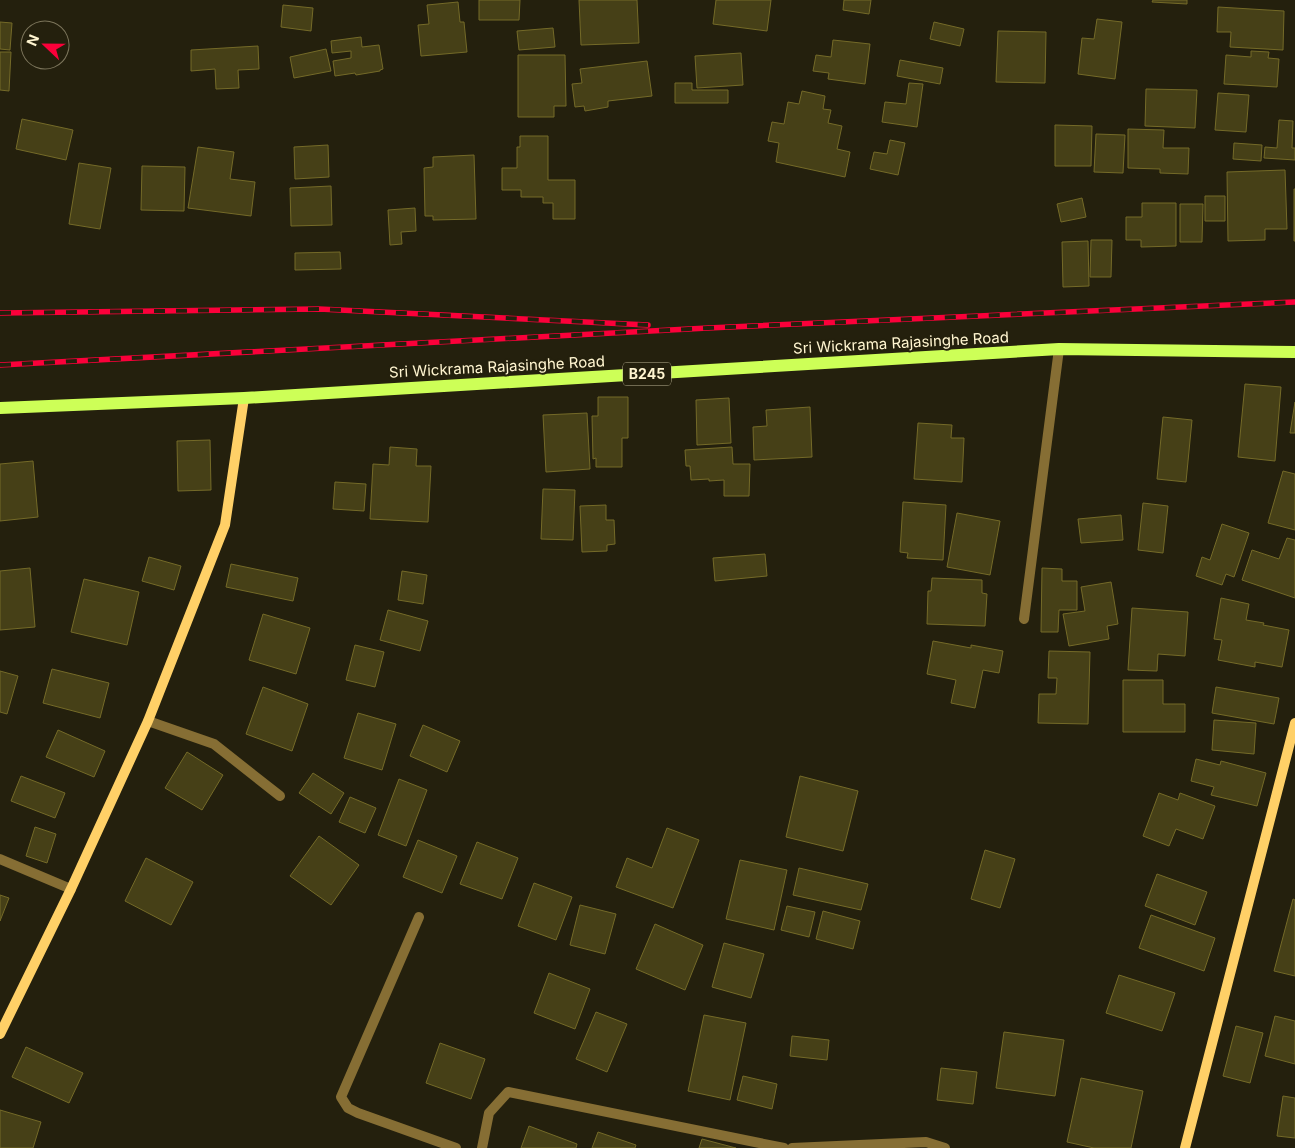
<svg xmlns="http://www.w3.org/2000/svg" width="1295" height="1148" viewBox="0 0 1295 1148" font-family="Inter,sans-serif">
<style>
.building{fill:#464017;stroke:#746a28}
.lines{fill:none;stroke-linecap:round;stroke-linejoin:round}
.street{stroke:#866e34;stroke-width:10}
.secondary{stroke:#ffd067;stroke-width:10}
.primary{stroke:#cdff57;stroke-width:12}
.rail-casing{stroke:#fb003a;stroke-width:5.5}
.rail{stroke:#24200d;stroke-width:4;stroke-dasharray:11;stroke-linecap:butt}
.labels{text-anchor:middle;stroke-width:4;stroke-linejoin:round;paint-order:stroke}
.shield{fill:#24200d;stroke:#bdb596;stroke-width:1}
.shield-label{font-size:14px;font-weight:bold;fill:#fff5d0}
.street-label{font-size:15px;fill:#fff5d0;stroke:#24200d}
</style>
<rect width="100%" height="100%" fill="#24200d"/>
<path class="building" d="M479 0H520L519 20H479Z
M579 0H637L639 43 581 45Z
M716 0H771L767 31 713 24Z
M844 0H871L869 14 843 10Z
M1153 0H1187V4L1152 2Z
M458 2 460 22H464L467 52 421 56 418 25 429 24 427 5Z
M283 5 313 8 311 31 281 27Z
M1218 7 1284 11 1283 50 1230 47 1231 32H1217Z
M1097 19 1122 22 1115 79 1078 74 1082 38 1094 39Z
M0 22 12 23 10 50 0 49Z
M934 22 964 29 960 46 930 39Z
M553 28 555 47 519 50 517 31Z
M998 31 1046 32 1045 83 996 82Z
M361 37 362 47 379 45 383 69 380 70V71L356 75 355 73 335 76 333 61 351 58V51L332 53 331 41Z
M833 40 870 44 865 84 828 79 829 73 813 71 816 55 831 57Z
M258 46 259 69 238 70 239 88 216 89 215 69 191 71V50Z
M326 49 331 71 294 78 290 57Z
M1251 51 1269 52 1268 58 1279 59 1277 87 1224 84 1226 55 1251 57Z
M0 52H11L9 91 0 90Z
M741 53 743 85 697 88 695 56Z
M518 55H565L566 106H554V117H518Z
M900 60 943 68 940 84 897 76Z
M647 61 652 96 608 101V107L585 111 584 106 575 107 572 84 582 83 580 69Z
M675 83H692V90H728V103H675Z
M909 83 923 84 917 127 882 122 885 102 906 104Z
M1146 89 1197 90 1195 128 1145 126Z
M802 91 825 96 823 109 831 110 828 123 842 126 837 149 850 152 845 177 776 162 779 143 768 141 772 122 784 124 788 102 799 104Z
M1218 93 1249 95 1246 132 1215 130Z
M22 119 73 130 66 160 16 149Z
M1279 120 1293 121 1292 148H1295V160L1264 158 1265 147 1277 148Z
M1055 125 1092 126 1091 166H1055Z
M1128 129 1164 130 1163 148H1189L1188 174 1160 173V169L1128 168Z
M1096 134 1125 135 1123 173 1094 172Z
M520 136H548V180H575V219H553V203H543V197H521V190H502V168H517V147H520Z
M890 140 905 143 898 175 870 169 874 152 887 154Z
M1234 143 1262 145 1261 161 1233 159Z
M328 145 329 177 295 179 294 147Z
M198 147 234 152 230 179 255 182 251 216 188 208Z
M474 155 476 219 433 220V216H425L424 168 433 167V157Z
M79 163 111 168 100 229 69 224Z
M142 166 185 167 184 211 141 210Z
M1285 170 1287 229H1265V240L1228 241 1227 172Z
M331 186 332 225 291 226 290 188Z
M1294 189H1295V241H1294Z
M1205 196H1225V221H1205Z
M1082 198 1086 217 1061 222 1057 204Z
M1142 203H1176V246L1141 247V240H1126V217H1142Z
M1180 204H1203L1202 242H1180Z
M415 208 416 231 401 232 402 244 390 245 388 210Z
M1091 240H1112L1111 277H1090Z
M1088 241 1089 286 1063 287 1062 242Z
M340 252 341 269 295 270V253Z
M1245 384 1281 387 1275 461 1238 457Z
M598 397H628V438H622V467H596V458L593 459 592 416H598Z
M729 398 731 443 697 445 696 400Z
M1295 402V433H1290Z
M810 407 812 457 754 460 753 427 767 426 766 410Z
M587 413 590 469 546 472 543 415Z
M1163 417 1192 420 1186 482 1157 479Z
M918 423 952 425 951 438H964L962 482 914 479Z
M210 440 211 490 178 491 177 441Z
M390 447 417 449 416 466H431L428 522 370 519 373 464 389 465Z
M732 447 733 464H750L749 496H724V480L709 481V479L691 480 690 466H686L685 450Z
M33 461 38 517 0 521V464Z
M1283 471 1295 474V530L1268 523Z
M335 482 366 484 364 511 333 509Z
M543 489 575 490 573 540 541 539Z
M903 502 946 505 943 560 907 558 908 553 900 552Z
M1143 503 1168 506 1163 553 1138 550Z
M606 505V520H614L615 544 607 545V551L582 552 580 506Z
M957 513 1000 521 990 575 947 567Z
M1121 515 1123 540 1081 543 1078 519Z
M1222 524 1249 533 1234 577 1226 574 1222 585 1196 576 1202 557 1210 560Z
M1287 538 1295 540V598L1242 580 1252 550 1279 559Z
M765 554 767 576 715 581 713 558Z
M149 557 181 566 174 590 142 581Z
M231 564 298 578 293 601 226 587Z
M30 568 35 627 0 630V571Z
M1042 568 1062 569V581H1077V610H1059L1058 632H1041Z
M402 571 427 575 423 604 398 600Z
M932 578 982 580V593L987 594 985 626 927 624 928 591H931Z
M84 579 139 592 127 645 71 632Z
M1111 582 1118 624 1107 626 1109 639 1069 646 1063 614 1085 611 1081 587Z
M1221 598 1249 604 1246 620 1264 623 1263 625 1289 630 1282 667 1255 662V667L1218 660 1222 640 1214 639Z
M1132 608 1188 612 1185 656 1158 654 1157 671 1128 670Z
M388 610 428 621 420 651 380 640Z
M263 614 310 628 296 674 249 660Z
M933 641 971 648V645L1003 651 999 673 983 670 975 708 951 703 956 680 927 674Z
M355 645 384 652 375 687 346 680Z
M1049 651 1090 652 1088 724 1038 723 1039 694H1056L1057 678H1048Z
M52 669 109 683 100 718 43 703Z
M0 671 18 676 7 714 0 712Z
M1123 680H1163V704H1185V732H1123Z
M263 687 308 704 292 751 246 734Z
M1216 687 1279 698 1274 724 1212 713Z
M358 713 396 724 382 770 344 758Z
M1214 720 1256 723 1254 754 1212 750Z
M423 725 460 741 447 772 410 756Z
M58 730 105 751 94 777 46 757Z
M187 752 223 775 202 810 165 788Z
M1196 759 1220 765 1221 761 1266 773 1257 806 1211 795 1214 787 1191 781Z
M313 773 344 793 331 814 299 793Z
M21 776 65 793 55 818 11 801Z
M800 776 858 791 843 851 786 837Z
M399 779 427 790 406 846 378 835Z
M1159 793 1178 800 1180 793 1215 806 1203 839 1176 829 1169 846 1143 836Z
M350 797 376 808 365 833 339 822Z
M35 827 56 834 47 863 26 856Z
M667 828 699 840 673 908 616 887 627 858 652 868Z
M319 836 359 865 331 905 290 876Z
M418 840 457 856 442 893 403 877Z
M477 842 518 858 502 899 460 884Z
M985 850 1015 859 1000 908 971 899Z
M146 858 193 882 171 925 125 901Z
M740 860 787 870 774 930 726 919Z
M799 868 868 884 861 910 793 895Z
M1157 874 1207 892 1195 925 1145 906Z
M534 883 572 897 556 940 518 926Z
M0 895 9 898 0 921Z
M1293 899 1295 900V976L1274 971Z
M580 905 616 914 605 954 570 945Z
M787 906 815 912 809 937 781 930Z
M823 911 860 921 853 949 816 939Z
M1151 915 1215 938 1204 971 1139 948Z
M655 924 703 945 685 990 636 969Z
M724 943 764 954 751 998 712 987Z
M549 973 590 989 575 1029 534 1013Z
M1119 975 1175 993 1162 1031 1106 1013Z
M596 1012 627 1024 607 1072 576 1059Z
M704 1015 746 1023 730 1100 688 1091Z
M1275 1016 1295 1021V1064L1265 1056Z
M1236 1026 1263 1033 1250 1083 1223 1076Z
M1004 1032 1064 1040 1055 1096 996 1088Z
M792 1036 829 1040 827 1060 790 1056Z
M440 1043 485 1059 471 1099 426 1083Z
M26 1047 83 1073 69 1103 12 1077Z
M941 1068 977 1072 973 1104 937 1100Z
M743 1076 777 1084 772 1109 737 1100Z
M1081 1078 1143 1091 1131 1148H1094L1067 1142Z
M1283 1096 1295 1098V1138L1277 1136Z
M0 1110 41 1122 33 1148H0Z
M529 1126 577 1144 576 1148H521Z
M598 1132 636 1145 635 1148H592Z
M702 1139 736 1148H699Z"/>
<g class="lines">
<path class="street" d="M1024 619 1059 349
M148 721 214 744 280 796
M0 859 71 889
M419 917 341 1097 348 1108 358 1113 456 1148
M482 1148 489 1113 508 1092 784 1148
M792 1148 926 1142 945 1148"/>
<path class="secondary" d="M0 1034 71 889 148 721 225 525 244 398
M1185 1148 1295 723"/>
<path class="primary" d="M0 408 244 398 1059 349 1295 352"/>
<g class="rail-casing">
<path id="rail" d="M0 313 319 309 648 325
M0 365 708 328 1295 302"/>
</g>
<use href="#rail" class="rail"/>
</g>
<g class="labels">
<rect class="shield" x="623" y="362.5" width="48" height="23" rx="4"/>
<g class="shield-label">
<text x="647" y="379">B245</text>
</g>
<g class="street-label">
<text transform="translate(901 343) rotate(-3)" y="5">Sri Wickrama Rajasinghe Road</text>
<text transform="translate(497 367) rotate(-3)" y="5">Sri Wickrama Rajasinghe Road</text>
</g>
</g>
<g transform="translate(45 45) rotate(292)"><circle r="24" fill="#24200d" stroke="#7c755b"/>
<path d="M0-4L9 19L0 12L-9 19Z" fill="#fb003a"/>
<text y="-8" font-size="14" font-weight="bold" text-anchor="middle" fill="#fff5d0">N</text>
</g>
</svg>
